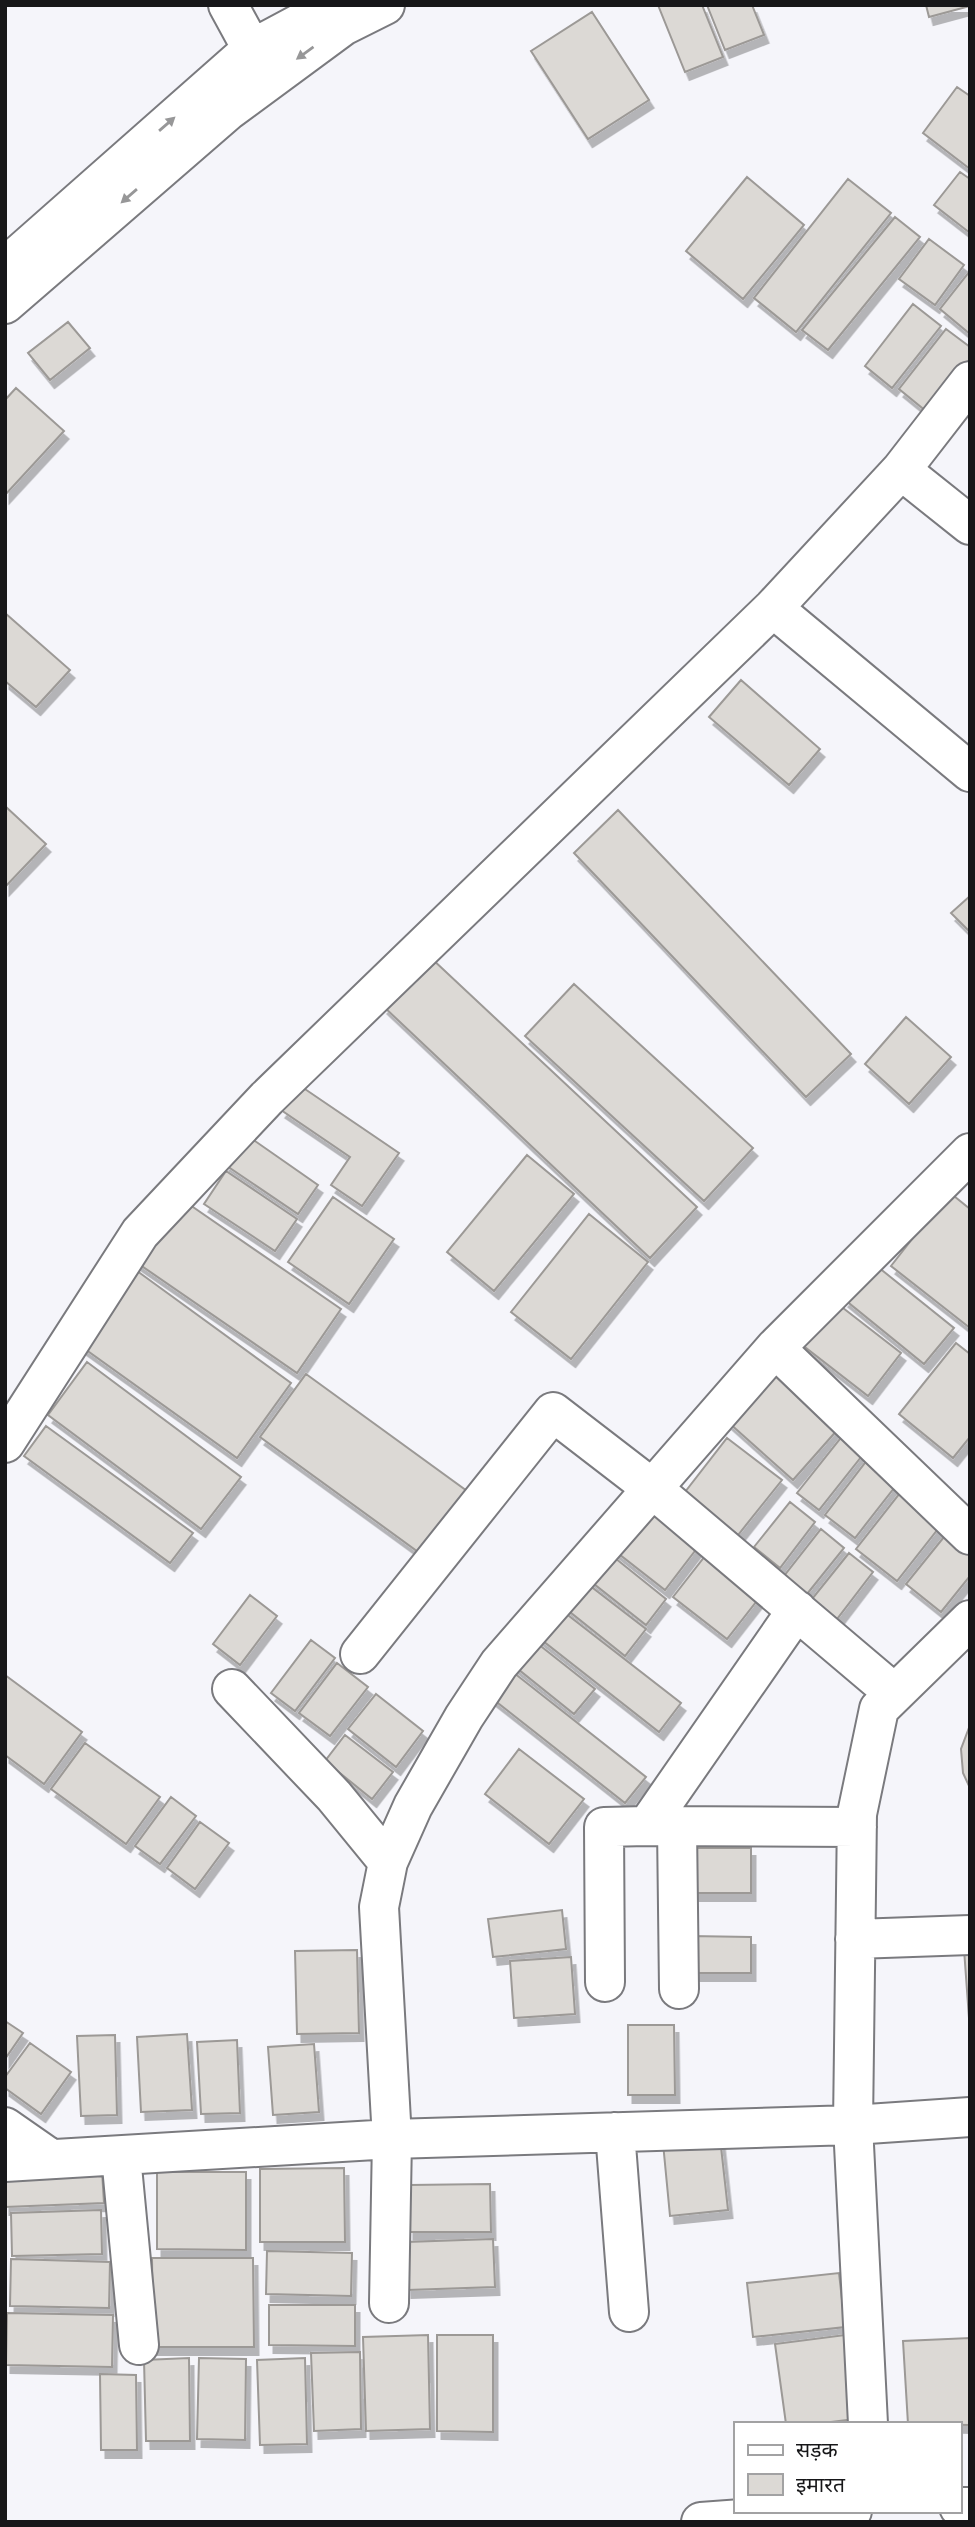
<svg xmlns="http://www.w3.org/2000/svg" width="975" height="2527" viewBox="0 0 975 2527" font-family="'Exo 2','Noto Sans Devanagari',sans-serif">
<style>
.building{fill:#dcd9d5;stroke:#9c9996;stroke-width:2;filter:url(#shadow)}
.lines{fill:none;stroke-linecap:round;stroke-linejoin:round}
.minor-casing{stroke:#7a7a7e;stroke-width:42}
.minor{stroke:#fff;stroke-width:38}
.oneway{fill:#979798}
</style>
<defs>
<filter id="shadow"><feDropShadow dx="4.5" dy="8" stdDeviation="0" flood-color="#0004"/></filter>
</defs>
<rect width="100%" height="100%" fill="#f5f5fa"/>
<path class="building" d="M658 5H702L723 57 685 72Z
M707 5H752L764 35 725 50Z
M926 5H970V6L929 17Z
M592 12 649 100 588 139 531 51Z
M957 87 970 96V169L923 133Z
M960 172 970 179V233L934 205Z
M747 177 804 225 743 299 686 251Z
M848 179 891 213 796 332 754 298Z
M895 217 920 237 828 350 802 330Z
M929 239 964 265 935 305 899 279Z
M970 271V334L940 309Z
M913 304 941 326 892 388 865 366Z
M68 322 90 348 50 380 28 353Z
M946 329 970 347V368L932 416 899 389Z
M16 388 64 431 5 495V400Z
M5 613 70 670 36 707 5 681Z
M741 680 820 749 789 785 709 717Z
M5 806 46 844 5 887Z
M618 810 851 1054 806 1097 574 853Z
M970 896V932L951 913Z
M430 957 697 1207 650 1258 383 1006Z
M574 984 753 1148 704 1201 525 1036Z
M906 1017 951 1057 909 1104 865 1064Z
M299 1085 399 1153 362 1206 331 1185 350 1157 281 1110Z
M245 1134 318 1185 298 1214 224 1164Z
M527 1155 574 1194 494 1291 447 1252Z
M226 1171 297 1219 275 1251 204 1204Z
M949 1192 970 1209V1328L891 1266Z
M177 1196 341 1309 297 1373 133 1260Z
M333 1197 394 1239 349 1304 288 1262Z
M589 1214 648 1262 571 1359 511 1312Z
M873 1263 954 1328 924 1364 844 1299Z
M133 1268 291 1383 237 1458 78 1344Z
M834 1301 901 1353 868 1396 801 1344Z
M956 1343 970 1354V1437L953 1458 899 1414Z
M87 1362 241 1477 201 1529 48 1415Z
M773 1371 839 1428 793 1480 728 1422Z
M306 1374 467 1491 421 1554 260 1437Z
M46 1426 193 1533 170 1563 24 1456Z
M844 1434 865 1452 819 1510 797 1493Z
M727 1438 782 1480 738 1535 685 1492Z
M868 1459 898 1483 855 1538 825 1515Z
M904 1488 945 1520 897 1581 856 1549Z
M647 1500 701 1543 665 1590 610 1547Z
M790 1502 815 1522 780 1568 754 1547Z
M952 1527 970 1541V1576L941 1612 906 1584Z
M821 1529 844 1548 807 1594 784 1576Z
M709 1551 763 1593 727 1639 673 1597Z
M849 1553 873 1572 837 1619 812 1599Z
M610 1554 666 1599 646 1625 589 1580Z
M585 1582 646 1629 625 1656 565 1608Z
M250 1595 277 1616 240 1665 213 1644Z
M560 1609 681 1703 659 1732 538 1637Z
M311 1640 335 1658 295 1711 271 1693Z
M533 1640 595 1689 574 1714 513 1665Z
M337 1663 368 1687 330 1736 299 1713Z
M509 1669 646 1777 625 1803 489 1696Z
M5 1675 82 1732 44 1784 5 1755Z
M376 1694 423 1731 396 1767 348 1729Z
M970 1725V1788L963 1773 961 1749Z
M345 1735 393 1772 372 1799 325 1761Z
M85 1743 160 1797 126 1844 51 1789Z
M519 1749 584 1799 549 1844 485 1794Z
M171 1797 196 1816 160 1864 135 1846Z
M200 1822 229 1843 195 1889 167 1868Z
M688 1848H751V1893H688Z
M562 1910 566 1949 493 1957 488 1919Z
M690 1936 751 1937V1973H690Z
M970 1948V2018H969L964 1949Z
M357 1950 359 2033 297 2034 295 1951Z
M571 1957 575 2014 514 2018 510 1961Z
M5 2021 23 2033 5 2059Z
M628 2025H674L675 2095H628Z
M187 2034 192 2110 141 2112 137 2037Z
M115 2035 117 2115 81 2116 77 2036Z
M237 2040 240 2113 201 2114 197 2042Z
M30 2043 71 2072 41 2114 5 2088V2077Z
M314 2044 319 2112 273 2115 268 2047Z
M720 2138 728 2210 670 2216 663 2143Z
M344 2168 345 2242H260V2169Z
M102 2171 104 2203 5 2207V2175Z
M157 2172H246V2250L157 2249Z
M490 2184 491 2232H409V2185Z
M101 2210 102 2254 12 2256 11 2213Z
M493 2239 495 2287 407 2290 406 2242Z
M267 2251 352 2253 351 2296 266 2294Z
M152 2258H253L254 2347H153Z
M11 2259 110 2262 109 2308 10 2306Z
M839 2273 845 2327 753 2337 747 2283Z
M269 2305H355V2346L269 2345Z
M7 2313 113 2315 112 2367 6 2365Z
M428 2335 430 2429 366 2431 363 2337Z
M437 2335H493V2432L437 2431Z
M845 2335 855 2419 815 2424H786L775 2344Z
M970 2338V2425L908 2424 903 2341Z
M360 2352 361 2429 314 2431 311 2353Z
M189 2358 190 2441H146L144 2360Z
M199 2358 246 2359 245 2440 197 2439Z
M305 2358 307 2444 260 2445 257 2360Z
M100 2374 136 2375 137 2450H101Z"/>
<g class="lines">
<g class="minor-casing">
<path id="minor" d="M228 5 252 49 267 69
M5 267 252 49 334 5
M5 304 229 110 343 26 385 5
M901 470 970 525
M773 608 970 772
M775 1348 970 1535
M5 1443 140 1233 267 1098 773 608 901 470 970 381
M797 1610 647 1826 857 1827
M360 1654 553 1412 653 1489 894 1693
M232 1689 334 1796 388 1862
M677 1827 679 1989
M855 1939 970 1935
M605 1982 604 1827 647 1826
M5 2127 51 2159
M615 2132 629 2312
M121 2156 139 2345
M5 2162 392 2139 853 2125 970 2117
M389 2303 392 2139 379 1907 388 1862 413 1806 464 1717 499 1664 775 1348 970 1153
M868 2424 853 2125 857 1814 879 1709 970 1620
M959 2507H970
M701 2522 852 2511"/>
</g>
<use href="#minor" class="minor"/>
</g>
<defs><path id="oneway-solid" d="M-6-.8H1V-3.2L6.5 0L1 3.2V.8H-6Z" transform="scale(1.75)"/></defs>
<g class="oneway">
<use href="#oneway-solid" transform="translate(305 53) rotate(144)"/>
<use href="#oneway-solid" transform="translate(167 124) rotate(-41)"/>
<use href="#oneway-solid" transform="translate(129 196) rotate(139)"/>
</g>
<rect width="975" height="2527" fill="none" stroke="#171719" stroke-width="14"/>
<rect x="734" y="2422" width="228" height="91" fill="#ffffff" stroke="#a2a2a3" stroke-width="2"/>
<rect x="748" y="2445" width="35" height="10" fill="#ffffff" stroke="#a2a2a3" stroke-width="2"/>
<text x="796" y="2457" font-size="21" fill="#171719">सड़क</text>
<rect x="748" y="2474" width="35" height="21" fill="#dcd9d5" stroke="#a2a2a3" stroke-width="2"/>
<text x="796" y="2492" font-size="21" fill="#171719">इमारत</text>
</svg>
